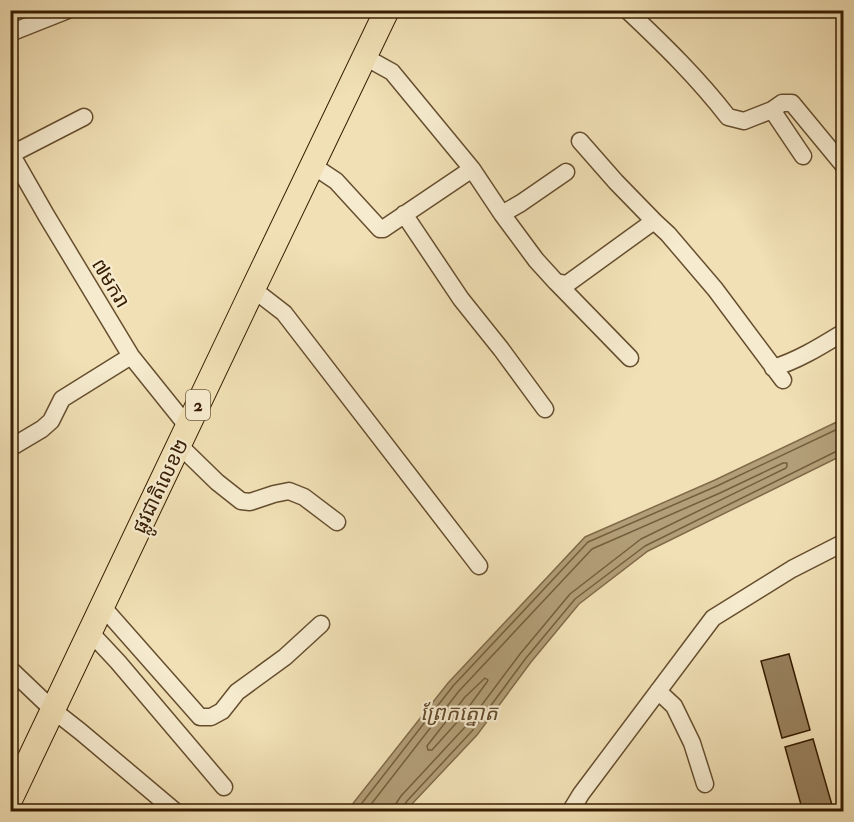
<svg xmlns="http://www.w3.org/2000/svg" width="854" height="822" viewBox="0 0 854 822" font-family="'IM FELL Double Pica','Noto Sans Khmer',serif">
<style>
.water{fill:#b29e78;stroke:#816a49;stroke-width:1.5}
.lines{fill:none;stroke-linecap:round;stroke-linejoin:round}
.shore{stroke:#745e3d;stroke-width:1.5}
.building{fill:#98825f;stroke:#371d02;stroke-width:1.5}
.minor-casing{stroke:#664e2f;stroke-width:19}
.highway-casing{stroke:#371d02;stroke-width:26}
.minor{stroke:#f6ebcf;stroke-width:16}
.highway{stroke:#f1e0b5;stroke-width:24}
.labels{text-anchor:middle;stroke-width:4.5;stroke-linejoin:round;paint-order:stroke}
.shield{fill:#f6ebcf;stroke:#705b40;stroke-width:1.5}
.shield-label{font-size:18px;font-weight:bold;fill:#371d02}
.street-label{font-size:20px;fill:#371d02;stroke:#f6ebcf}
.water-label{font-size:21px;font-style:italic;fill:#624a2b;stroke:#f6ebcf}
</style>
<rect width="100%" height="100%" fill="#f1e0b5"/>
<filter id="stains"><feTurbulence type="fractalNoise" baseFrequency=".00333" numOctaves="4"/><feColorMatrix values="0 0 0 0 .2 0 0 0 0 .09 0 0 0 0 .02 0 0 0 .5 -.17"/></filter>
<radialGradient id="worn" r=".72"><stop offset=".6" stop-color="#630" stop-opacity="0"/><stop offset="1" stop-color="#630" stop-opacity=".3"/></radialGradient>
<path class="water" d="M843 419V455L648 551 579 604 531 662 477 735 411 805 407 811H347L448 683 585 537 715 480Z"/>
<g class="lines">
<path class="shore" d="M485 678 488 680 487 682 459 720 432 750H428L427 746 465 697Z
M355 812 453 686 588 542 717 486 844 426
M365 812 459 691 592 549 720 493 783 463H787V466L786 468 641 539 570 594 520 654 466 726 401 796 395 805V812
M402 812 403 807 407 801 472 731 526 658 575 599 645 546 839 450H844"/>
</g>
<path class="building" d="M789 654 810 730 782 738 761 661Z
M813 739 834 812H803L785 747Z"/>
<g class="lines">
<g class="minor-casing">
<path id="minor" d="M627 10C663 44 698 78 728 117L744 121 772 110 803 156
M10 33 68 10
M365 57 392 72 472 169 502 214 536 260 556 282 567 284 654 221 668 234 715 289 783 380
M772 110 782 103H792L844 166
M580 141 616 182 654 221
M10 152 46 215 131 356 188 427
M12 154 84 117
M312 165 336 181 380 229H383L472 169
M404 214 461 299 501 349 545 409
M502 214 521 203 566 172
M556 282 630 358
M253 289 284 313 479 566
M773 368C799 360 821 346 844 332
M179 445 217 482 241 501 250 502 274 494 289 491 304 497 337 522
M10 448 42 429 51 421 62 399 131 356
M102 606 200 717H211L222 711 237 692 285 657 321 624
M90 632 118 662 224 787
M10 669 53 710 81 732 176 812
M658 691 674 706 692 743 705 784
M570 812 581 794 713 618 792 569 843 543"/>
</g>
<g class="highway-casing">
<path id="highway" d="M10 800 253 289 387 10"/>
</g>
<use href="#minor" class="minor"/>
<use href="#highway" class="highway"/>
</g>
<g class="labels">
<rect class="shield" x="186" y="390" width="24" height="30" rx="4.5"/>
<g class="shield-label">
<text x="198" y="411">2</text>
</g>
<g class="street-label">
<text transform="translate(111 283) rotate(59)" y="7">៧មករា</text>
<text transform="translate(160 486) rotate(-64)" y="7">ផ្លូវជាតិលេខ២</text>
</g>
<g class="water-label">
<text x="459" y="720">ព្រែកត្នោត</text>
</g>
</g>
<rect width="854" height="822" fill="none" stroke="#f1e0b5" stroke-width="36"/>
<rect x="12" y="12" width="830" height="798" fill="none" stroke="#371d02" stroke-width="3"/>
<rect x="18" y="18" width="818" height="786" fill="none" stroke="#371d02" stroke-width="1.5"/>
<rect width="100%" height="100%" filter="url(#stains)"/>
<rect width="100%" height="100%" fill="url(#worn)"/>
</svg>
